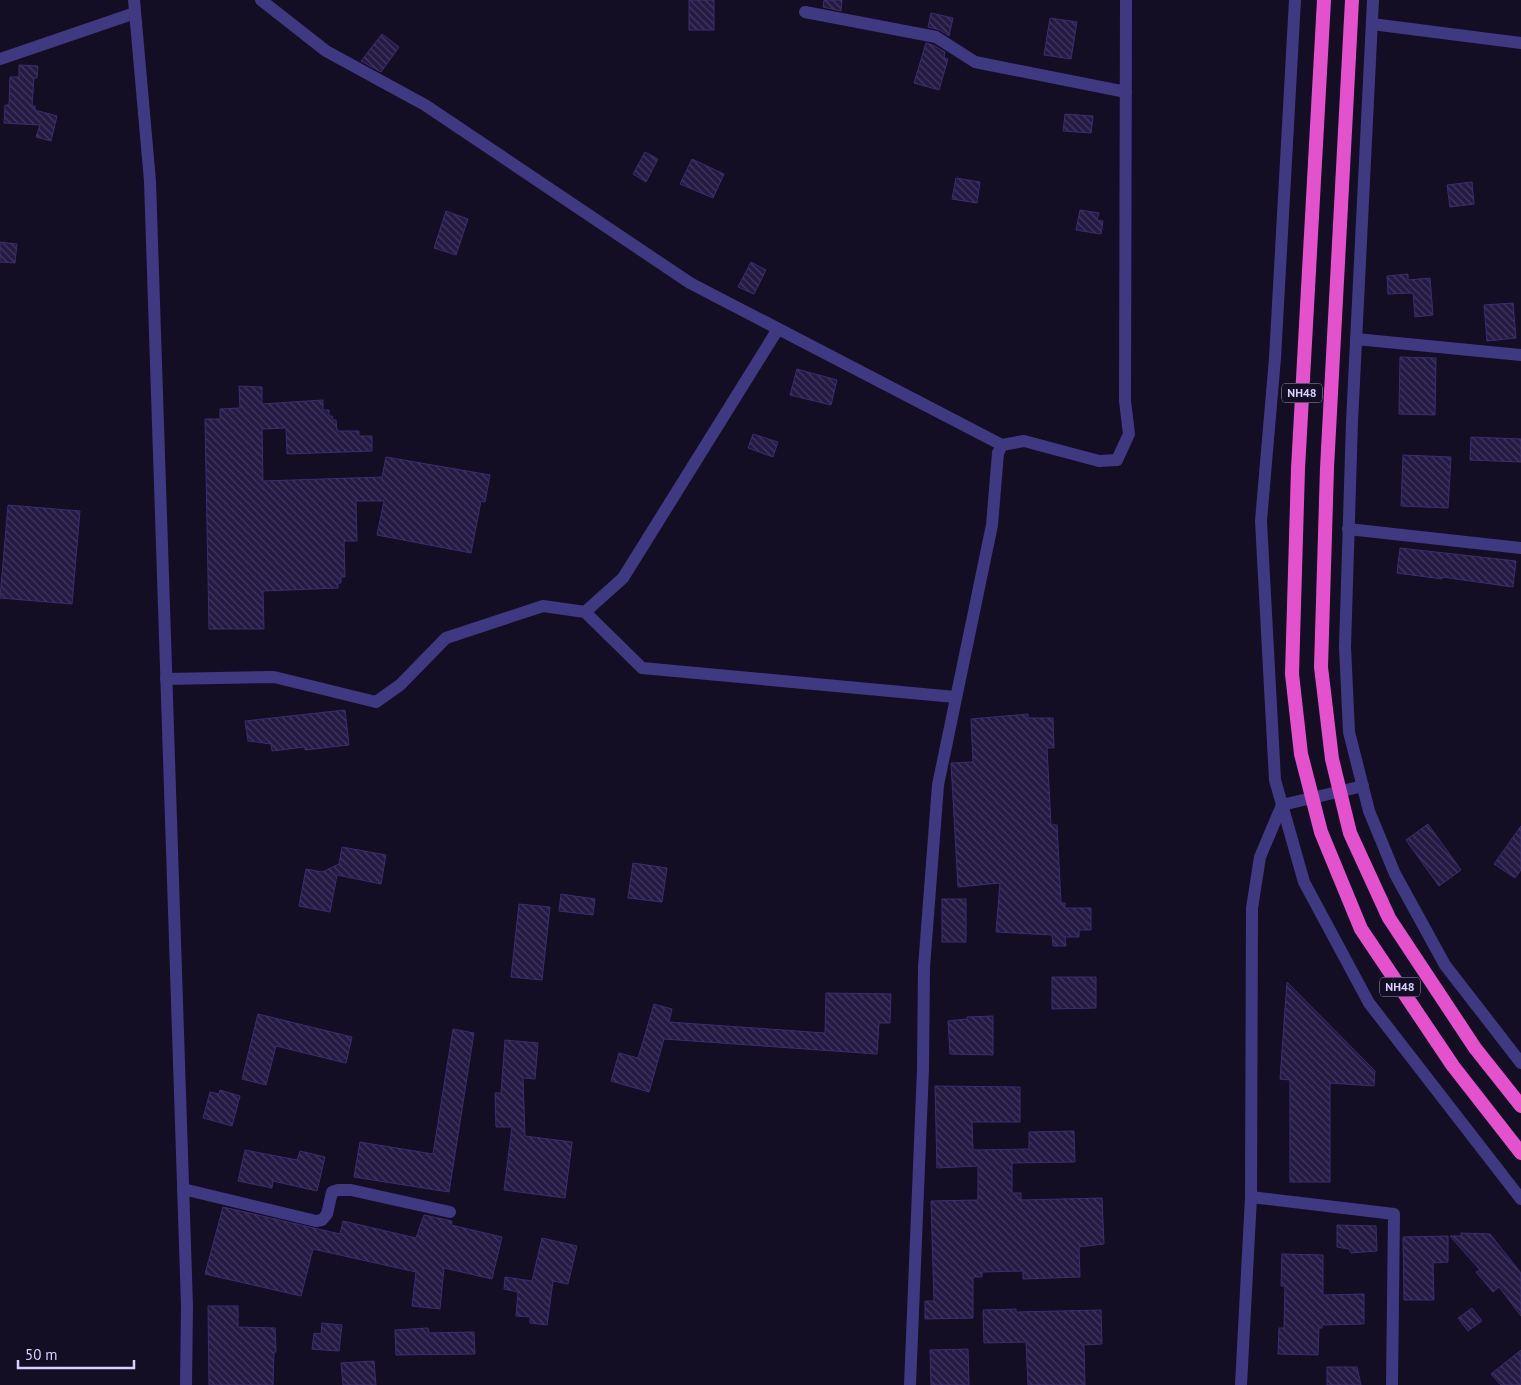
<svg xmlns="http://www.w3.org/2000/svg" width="1521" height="1385" viewBox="0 0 1521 1385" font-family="'PT Sans',sans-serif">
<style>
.building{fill:url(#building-back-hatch);stroke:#3d2c70}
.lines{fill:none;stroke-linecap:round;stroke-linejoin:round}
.minor{stroke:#3f3982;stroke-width:12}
.tertiary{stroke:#3f3982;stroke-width:12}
.trunk{stroke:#e451cc;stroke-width:14}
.labels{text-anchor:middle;stroke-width:4.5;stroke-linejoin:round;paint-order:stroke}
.shield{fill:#130e23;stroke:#9d96bd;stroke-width:1}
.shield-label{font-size:12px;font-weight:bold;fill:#d8d0ff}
</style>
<defs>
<pattern id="building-back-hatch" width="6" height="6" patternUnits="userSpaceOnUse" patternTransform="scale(1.25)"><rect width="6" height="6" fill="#241a44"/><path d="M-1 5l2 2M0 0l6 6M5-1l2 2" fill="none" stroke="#433a60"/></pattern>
</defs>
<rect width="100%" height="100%" fill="#130e23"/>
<path class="building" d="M689 0H714V30H689Z
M824 0H842L841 11 823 7Z
M931 13 953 18 949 36 940 30 928 27Z
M1050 18 1077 22 1071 59 1044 55Z
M382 34 399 47 381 72 361 61Z
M926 43 933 45 945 52 944 58 948 59 939 90 914 83Z
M19 65 38 66 37 78H34L32 106H35V110L57 116 51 141 36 137 40 125 4 123 5 105H9L10 77H19Z
M1065 114 1093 116 1091 133 1063 131Z
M645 152 658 159 646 182 633 174Z
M692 159 724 174 713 198 680 184Z
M956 178 980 182 977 203 952 199Z
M1472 182 1474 204 1450 207 1447 185Z
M1080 210 1099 213 1097 220 1103 221 1101 234 1076 230Z
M446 211 468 219 456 255 434 248Z
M0 242 17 244 15 263 0 262Z
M751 262 766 270 754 294 738 287Z
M1408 274V280L1430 278 1433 315 1415 317 1413 293 1388 294 1387 276Z
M1513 303 1516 338 1487 341 1484 305Z
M1400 357 1436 358 1435 415 1399 414Z
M797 369 837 380 831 405 790 395Z
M239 386 262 387V404L323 400V410H329V416H332L333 420H336L337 431H359V436H372V451L287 454 286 428 262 429 263 481 382 477 386 457 490 475 485 502 481 501 471 553 377 535 384 501H356L357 541H344L345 577H341V583H338V588L263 591 264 629H209L205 419H220V409L240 408Z
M753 434 778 442 773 457 748 448Z
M1471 437 1521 439V462L1470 460Z
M1403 455 1451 457 1448 508 1401 506Z
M8 505 80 511 72 604 0 598Z
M1400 548 1516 561 1513 587 1442 577V579L1397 573Z
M345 710 349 745 305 750V747L272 751 271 744 248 741 245 721Z
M1028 714V718H1053L1054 748H1047L1051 825H1057L1061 903H1065V908H1091V930H1079V937H1065L1066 946H1053L1052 935 996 932 1000 883 958 887 951 763 973 762 971 719Z
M1428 824 1461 870 1439 886 1406 840Z
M1521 826V870L1515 878 1494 864Z
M342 847 386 855 381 884 337 875 330 912 299 906 306 869 322 872 339 864Z
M633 863 667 868 662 902 628 898Z
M561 894 595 899 593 915 559 911Z
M942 899H966V942H942Z
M519 904 550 907 542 980 511 977Z
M1052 977H1096V1008L1052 1009Z
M1287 982 1375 1071 1374 1086 1330 1083V1182H1290V1080L1280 1079Z
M826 993 891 994 890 1023H879L877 1054 664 1039 649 1092 611 1081 619 1053 638 1058 654 1004 672 1009 669 1022 825 1033Z
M258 1014 352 1037 346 1063 276 1046 266 1085 242 1079Z
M993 1016V1055L950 1054 948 1021 967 1019V1017Z
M453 1029 474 1033 449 1192 354 1177 360 1142 433 1154Z
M505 1040 538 1043 535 1079 523 1078 525 1136 572 1142 565 1198 504 1190 512 1127H496L495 1093H501Z
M935 1086 1020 1087V1122H972L973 1150 1029 1149V1132L1074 1131 1075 1162 1012 1163V1193H1021V1200L1102 1198 1104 1244 1079 1247 1080 1277 1023 1279V1271L982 1272V1277H973V1318L925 1319V1301H934L931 1201 978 1200V1166L937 1168Z
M220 1090 240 1096 232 1126 203 1118 210 1092 219 1094Z
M245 1150 297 1160 300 1151 325 1157 317 1191 273 1181 272 1188 238 1181Z
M223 1207 340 1234 343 1221 416 1238 424 1215 452 1221 451 1225 502 1237 492 1279 444 1268 440 1309 412 1306 416 1272 313 1249 301 1296 205 1274Z
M1337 1225 1376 1226 1377 1251 1351 1253 1349 1249 1337 1247Z
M1461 1233 1490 1234 1521 1273V1316L1499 1287 1493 1292 1476 1272 1480 1270 1450 1236H1461Z
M1448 1236V1262L1433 1263 1434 1300H1404L1403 1237Z
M542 1238 577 1246 568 1284 553 1281 547 1325 530 1323V1317L516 1316 518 1292 504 1289 505 1277 532 1281Z
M1282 1254 1323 1255V1295L1364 1294V1324L1322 1325V1328H1319L1318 1355 1278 1354 1279 1328H1284L1285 1286H1281Z
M208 1306H238V1327L275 1328 276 1352H274L273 1385H209Z
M1472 1308 1482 1321 1468 1331 1458 1318Z
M1016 1309V1312L1101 1310 1102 1344 1084 1345 1085 1385H1028L1026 1342 984 1343 983 1310Z
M322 1323 342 1325 339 1351 312 1349 314 1333 321 1334Z
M428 1328 429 1333 474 1332 475 1354 396 1355 395 1330Z
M968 1349 969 1385H931L930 1350Z
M1521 1350V1385H1501L1491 1374Z
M374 1361 376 1385H343L341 1363Z
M1327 1367H1357L1361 1385H1327Z"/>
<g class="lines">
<path class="minor" d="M261 0 326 51 425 105 690 283 1002 445
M805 12 936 37 975 62 1126 92
M1372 24 1521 43
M0 59 135 13
M1356 339 1521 355
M1348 529 1521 548
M585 612 623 578 778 329
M166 679 274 677 376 702 400 685 446 638 543 606 585 612 642 668 955 697
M183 1189 316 1221 322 1220 327 1214 332 1192 338 1190H351L450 1212
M1251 1197 1394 1214 1392 1385
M910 1385 923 1069 924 967 938 785 992 525 998 453 1002 445 1024 441 1099 461 1117 460 1129 434 1125 401 1126 0
M1241 1385 1251 1197 1252 908 1260 857 1282 805 1363 786"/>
<path class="tertiary" d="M134 0 150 181 187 1306 186 1385
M1295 0 1275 358 1261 521 1275 780 1304 882 1369 1003 1521 1199
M1373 0 1352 422 1345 647 1349 732 1369 811 1395 874 1445 965 1521 1063"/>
<path class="trunk" d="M1324 0 1298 469 1292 674 1301 754 1321 832 1361 929 1453 1066 1521 1153
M1352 0 1327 468 1321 667 1332 759 1350 833 1389 918 1475 1048 1521 1106"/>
</g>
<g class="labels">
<g class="shield">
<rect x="1282" y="383.5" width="40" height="19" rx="4"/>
<rect x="1380" y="977.5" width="40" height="19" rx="4"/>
</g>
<g class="shield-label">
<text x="1302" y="397">NH48</text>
<text x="1400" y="991">NH48</text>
</g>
</g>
<path d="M18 1360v8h116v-8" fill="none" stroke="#d8d0ff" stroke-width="2.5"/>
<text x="25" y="1360" font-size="15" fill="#d8d0ff" stroke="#130e23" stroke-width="4" paint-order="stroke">50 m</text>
</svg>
